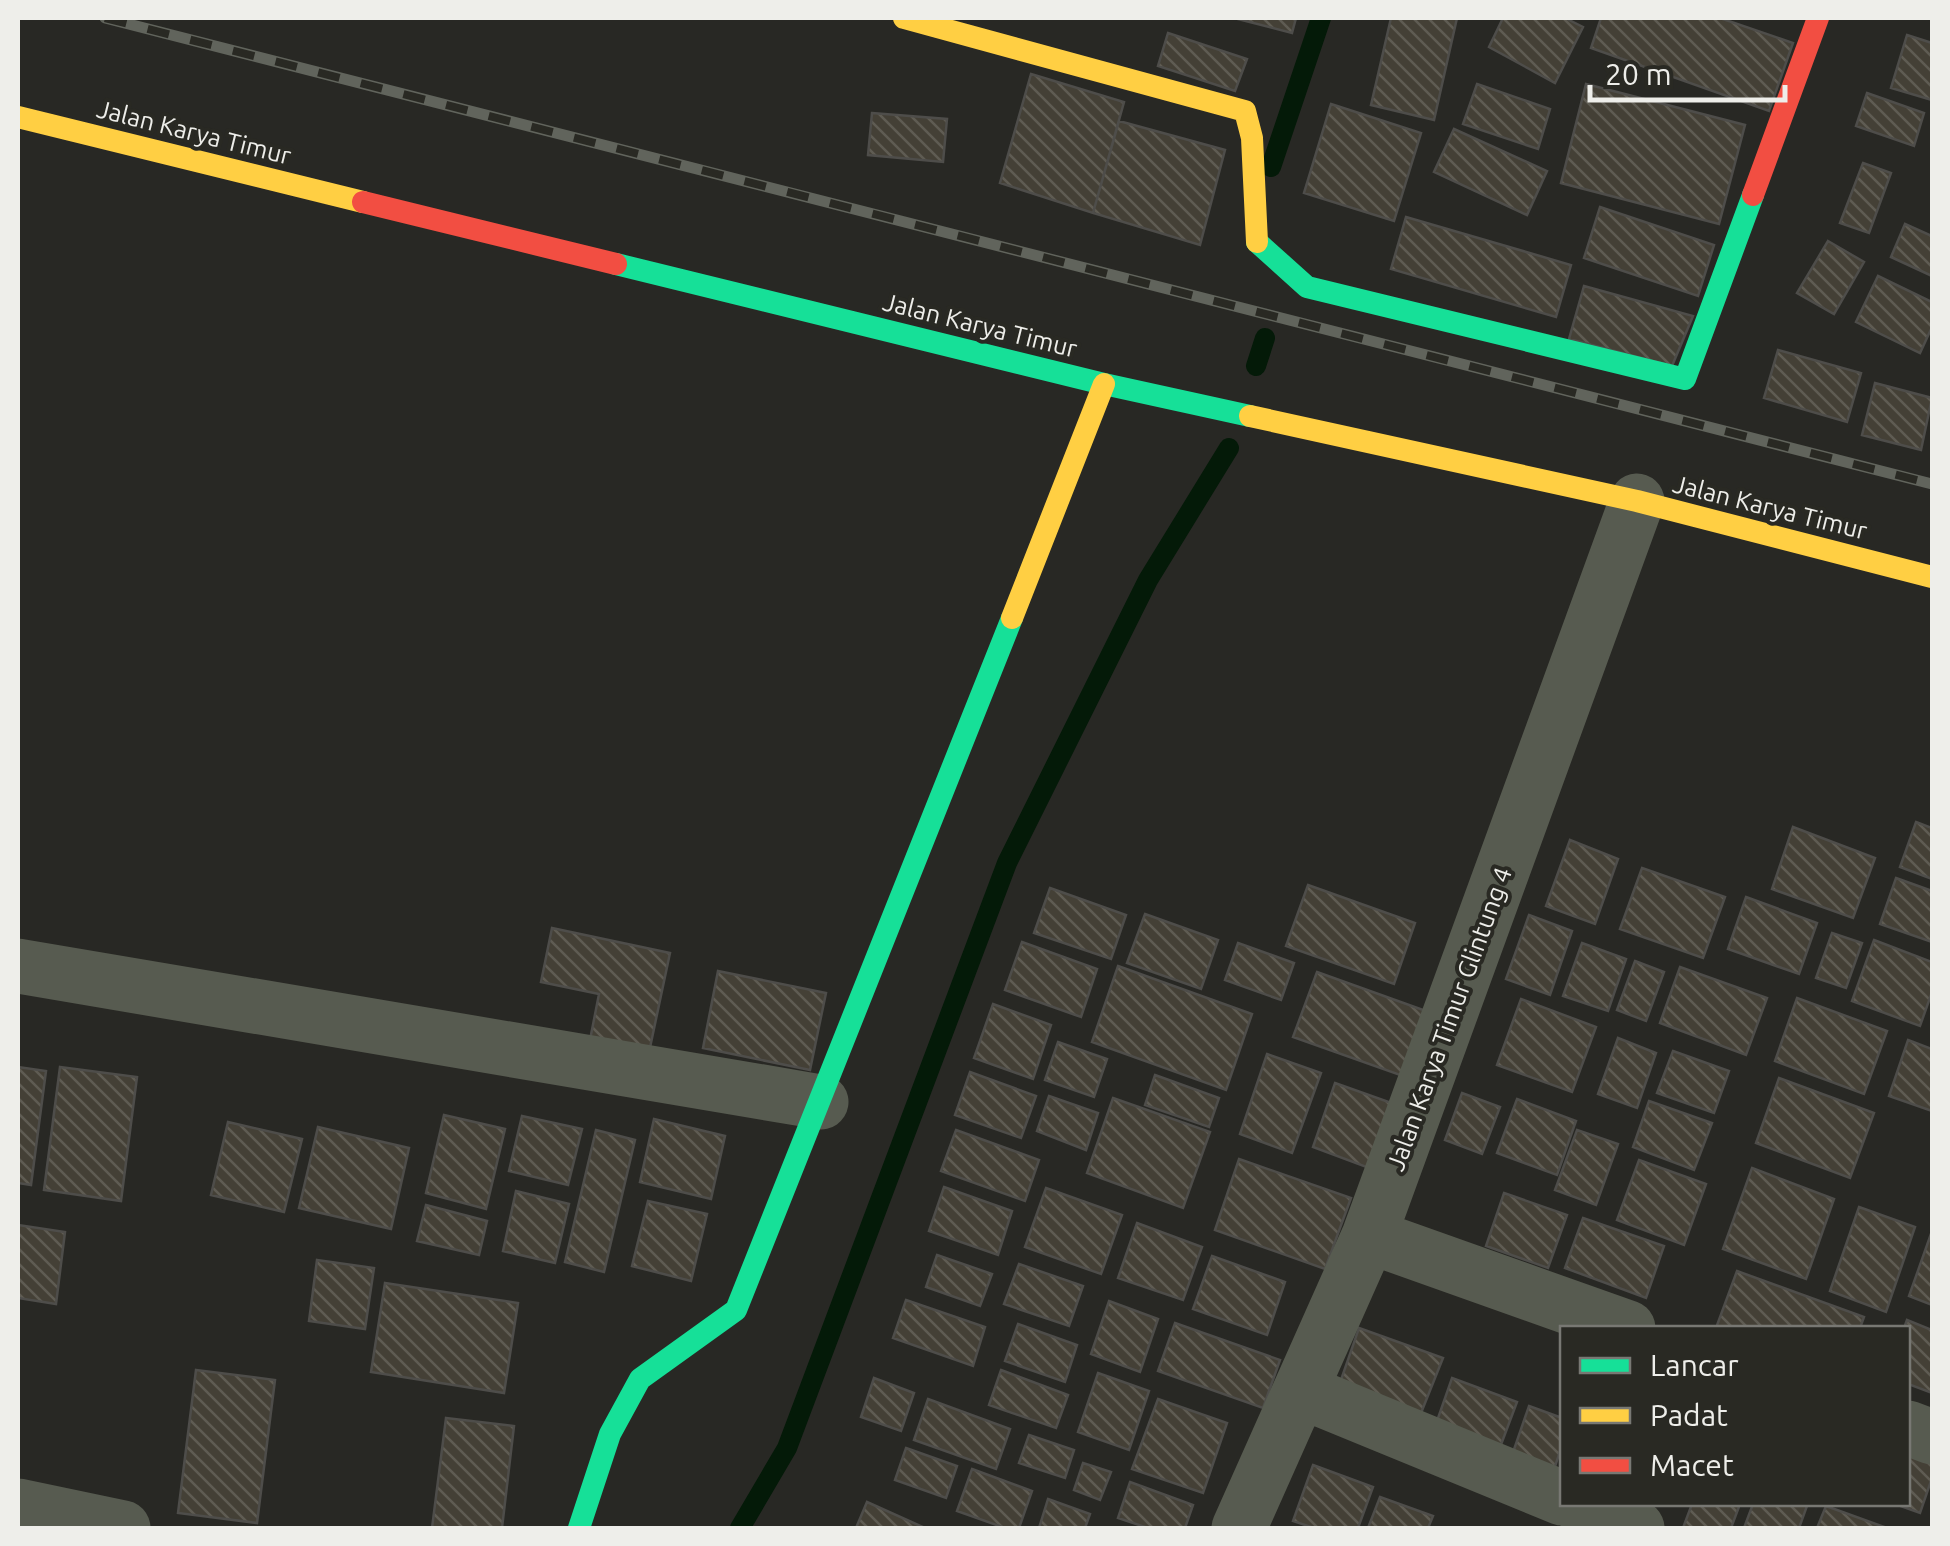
<svg xmlns="http://www.w3.org/2000/svg" width="1950" height="1546" viewBox="0 0 1950 1546" font-family="Ubuntu,sans-serif">
<style>
.lines{fill:none;stroke-linecap:round;stroke-linejoin:round}
.stream{stroke:#041a08;stroke-width:20}
.building{fill:url(#building-back-hatch);stroke:#4e4d4a;stroke-width:2.5}
.street{stroke:#575b50;stroke-width:55}
.fast{stroke:#16e098;stroke-width:22}
.slow{stroke:#ffcf43;stroke-width:22}
.jam{stroke:#f24e42;stroke-width:22}
.rail-casing{stroke:#61645c;stroke-width:11}
.rail{stroke:#292923;stroke-width:8;stroke-dasharray:22;stroke-linecap:butt}
.labels{text-anchor:middle;stroke-width:8;stroke-linejoin:round;paint-order:stroke}
.street-label{font-size:25px;fill:#eeeeea;stroke:#292923}
</style>
<defs>
<pattern id="building-back-hatch" width="6" height="6" patternUnits="userSpaceOnUse" patternTransform="scale(2.5)"><rect width="6" height="6" fill="#444036"/><path d="M-1 5l2 2M0 0l6 6M5-1l2 2" fill="none" stroke="#5f5c53"/></pattern>
</defs>
<rect width="100%" height="100%" fill="#282824"/>
<g class="lines">
<path class="stream" d="M1271 167 1321 18
M1256 366 1265 338
M740 1528 787 1448 1007 863 1148 580 1229 448"/>
</g>
<path class="building" d="M1234 18H1296L1292 33Z
M1391 18H1457L1434 120 1371 105Z
M1503 18H1565L1583 27 1555 83 1489 47Z
M1601 18H1720L1793 43 1769 111 1591 48Z
M1168 33 1247 59 1235 91 1158 66Z
M1907 35 1932 43V100L1891 88Z
M1031 74 1124 102 1093 213 1000 183Z
M1477 84 1550 109 1538 149 1463 124Z
M1586 84 1745 125 1719 224 1561 183Z
M1867 93 1924 113 1914 146 1856 126Z
M1331 104 1421 133 1394 221 1304 193Z
M872 113 947 119 943 162 868 155Z
M1119 121 1225 150 1200 245 1093 213Z
M1454 129 1547 171 1527 215 1434 172Z
M1863 163 1891 173 1869 233 1840 223Z
M1600 207 1714 245 1698 296 1584 258Z
M1406 217 1571 265 1556 317 1391 269Z
M1905 224 1932 236V276L1891 257Z
M1828 241 1864 262 1834 314 1797 293Z
M1878 276 1932 302V327L1920 353 1856 322Z
M1584 286 1693 316 1672 366 1569 339Z
M1778 350 1861 373 1847 422 1764 398Z
M1875 383 1932 398 1921 450 1862 435Z
M1916 822 1932 828V879L1900 867Z
M1793 827 1875 858 1853 918 1772 889Z
M1570 840 1618 859 1595 924 1546 906Z
M1642 868 1725 897 1703 958 1620 929Z
M1896 878 1932 891V942L1880 924Z
M1308 885 1415 923 1394 984 1286 946Z
M1050 888 1126 915 1111 959 1034 933Z
M1746 897 1817 923 1799 974 1728 949Z
M1145 914 1218 940 1201 989 1127 963Z
M1529 915 1572 931 1550 995 1506 979Z
M552 928 670 953 648 1057 589 1045 599 994 541 982Z
M1832 933 1862 943 1846 988 1816 978Z
M1874 940 1932 962V992L1920 1026 1852 1001Z
M1022 942 1097 969 1081 1017 1005 990Z
M1238 943 1294 963 1281 1000 1225 980Z
M1582 943 1626 959 1608 1011 1563 996Z
M1635 961 1664 972 1646 1021 1617 1010Z
M1118 966 1252 1014 1226 1090 1092 1042Z
M1680 967 1767 998 1746 1055 1660 1023Z
M718 971 826 993 810 1070 703 1048Z
M1317 972 1440 1016 1417 1081 1293 1037Z
M1797 998 1887 1031 1864 1094 1775 1061Z
M1521 999 1596 1027 1572 1092 1497 1065Z
M993 1004 1051 1025 1033 1079 974 1058Z
M1618 1038 1656 1053 1637 1108 1598 1094Z
M1908 1040 1932 1049V1111L1889 1096Z
M1058 1042 1107 1059 1094 1097 1045 1080Z
M1673 1051 1729 1071 1714 1113 1657 1093Z
M1267 1054 1321 1073 1292 1153 1240 1134Z
M18 1067 46 1071 31 1185 18 1183Z
M60 1067 137 1077 121 1201 44 1190Z
M970 1072 1036 1096 1021 1138 955 1115Z
M1155 1075 1219 1098 1209 1127 1145 1105Z
M1779 1078 1874 1113 1850 1178 1756 1143Z
M1335 1083 1400 1106 1377 1171 1313 1147Z
M1462 1093 1500 1107 1482 1154 1445 1140Z
M1049 1096 1098 1113 1086 1150 1037 1131Z
M1113 1098 1210 1132 1183 1208 1087 1173Z
M1517 1099 1576 1121 1557 1175 1497 1153Z
M1649 1101 1712 1123 1694 1170 1633 1147Z
M444 1115 505 1129 486 1209 426 1193Z
M522 1116 582 1129 568 1185 509 1171Z
M654 1119 725 1136 711 1199 640 1182Z
M228 1122 302 1139 284 1212 211 1195Z
M318 1127 409 1148 391 1229 299 1208Z
M596 1130 635 1140 604 1272 565 1262Z
M956 1130 1039 1160 1025 1201 941 1171Z
M1577 1130 1618 1144 1596 1205 1555 1190Z
M1239 1159 1351 1198 1325 1269 1215 1230Z
M1639 1160 1706 1184 1684 1245 1617 1220Z
M1752 1168 1834 1199 1806 1279 1723 1249Z
M944 1187 1012 1211 998 1255 929 1231Z
M1046 1188 1122 1215 1101 1274 1025 1247Z
M516 1191 569 1204 555 1263 503 1251Z
M1504 1193 1567 1215 1548 1268 1486 1246Z
M648 1201 707 1214 691 1281 632 1266Z
M426 1205 487 1221 479 1255 417 1241Z
M1859 1207 1915 1227 1886 1312 1830 1291Z
M1583 1218 1664 1246 1646 1298 1565 1268Z
M1137 1223 1202 1247 1183 1300 1118 1278Z
M18 1225 65 1232 56 1304 18 1298Z
M1932 1231V1305L1909 1296Z
M937 1255 992 1274 980 1306 926 1287Z
M1212 1256 1285 1282 1267 1335 1193 1309Z
M317 1260 374 1268 365 1329 309 1321Z
M1019 1264 1083 1286 1069 1326 1004 1304Z
M1737 1271 1864 1317 1860 1328H1716Z
M385 1283 518 1303 504 1393 371 1372Z
M906 1300 985 1327 973 1366 893 1338Z
M1109 1301 1158 1319 1140 1372 1091 1354Z
M1907 1320 1932 1330V1393L1908 1384V1328H1904Z
M1175 1323 1280 1360 1263 1408 1158 1371Z
M1018 1324 1077 1345 1065 1382 1005 1361Z
M1359 1328 1443 1358 1413 1433 1334 1400Z
M196 1370 275 1380 257 1523 178 1513Z
M1001 1370 1068 1395 1056 1428 989 1405Z
M1098 1373 1149 1391 1129 1450 1078 1432Z
M874 1378 914 1393 901 1431 861 1417Z
M1452 1378 1517 1402 1493 1466 1430 1441Z
M928 1399 1010 1429 996 1469 914 1440Z
M1158 1399 1227 1423 1203 1493 1132 1469Z
M1529 1406 1562 1418V1445L1551 1479 1509 1464Z
M446 1418 514 1426 502 1528H432Z
M1029 1435 1074 1450 1065 1478 1019 1463Z
M1908 1440 1932 1449V1478L1920 1513 1895 1504H1908Z
M906 1448 957 1466 946 1498 895 1480Z
M1083 1463 1111 1472 1100 1500 1074 1490Z
M1313 1465 1373 1487 1358 1528H1314L1293 1521Z
M972 1469 1032 1491 1019 1528H1005L957 1511Z
M1130 1482 1193 1505 1185 1528H1148L1118 1518Z
M1380 1497 1433 1516 1428 1528H1368Z
M1048 1499 1090 1514 1085 1528H1039Z
M867 1502 925 1528H856Z
M1692 1504H1740L1731 1528H1683Z
M1753 1504H1799L1807 1506 1799 1528H1744Z
M1826 1506 1887 1528H1817Z"/>
<g class="lines">
<path class="street" d="M18 966 821 1102
M1369 1236 1628 1328
M1301 1391 1562 1498
M1908 1428 1932 1437
M1577 1504 1637 1528
M18 1506 123 1528
M1239 1528 1369 1236 1637 501"/>
<path class="fast" d="M1257 242 1307 287 1685 379 1753 195
M616 264 1104 384 1250 416
M579 1528 610 1434 640 1379 736 1310 1012 618"/>
<path class="slow" d="M904 18 1245 111 1252 138 1257 242
M18 117 363 202
M1250 416 1637 501 1932 577
M1012 618 1104 384"/>
<path class="jam" d="M1753 195 1818 18
M363 202 616 264"/>
<g class="rail-casing">
<path id="rail" d="M105 18 1932 484"/>
</g>
<use href="#rail" class="rail"/>
</g>
<g class="labels">
<g class="street-label">
<text transform="translate(194 132) rotate(14)" y="9">Jalan Karya Timur</text>
<text transform="translate(980 325) rotate(14)" y="9">Jalan Karya Timur</text>
<text transform="translate(1770 507) rotate(14)" y="9">Jalan Karya Timur</text>
<text transform="translate(1449 1019) rotate(-70)" y="9">Jalan Karya Timur Glintung 4</text>
</g>
</g>
<rect width="1950" height="1546" fill="none" stroke="#eeeeea" stroke-width="40"/>
<rect x="1560" y="1326" width="350" height="180" fill="#292923" stroke="#787873" stroke-width="2.5"/>
<rect x="1580" y="1358" width="50" height="15" fill="#16e098" stroke="#787873" stroke-width="2.5"/>
<text x="1650" y="1376" font-size="30" fill="#eeeeea">Lancar</text>
<rect x="1580" y="1408" width="50" height="15" fill="#ffcf43" stroke="#787873" stroke-width="2.5"/>
<text x="1650" y="1426" font-size="30" fill="#eeeeea">Padat</text>
<rect x="1580" y="1458" width="50" height="15" fill="#f24e42" stroke="#787873" stroke-width="2.5"/>
<text x="1650" y="1476" font-size="30" fill="#eeeeea">Macet</text>
<path d="M1590 85v15h195v-15" fill="none" stroke="#eeeeea" stroke-width="5"/>
<text x="1605" y="85" font-size="30" fill="#eeeeea" stroke="#292923" stroke-width="8" paint-order="stroke">20 m</text>
</svg>
